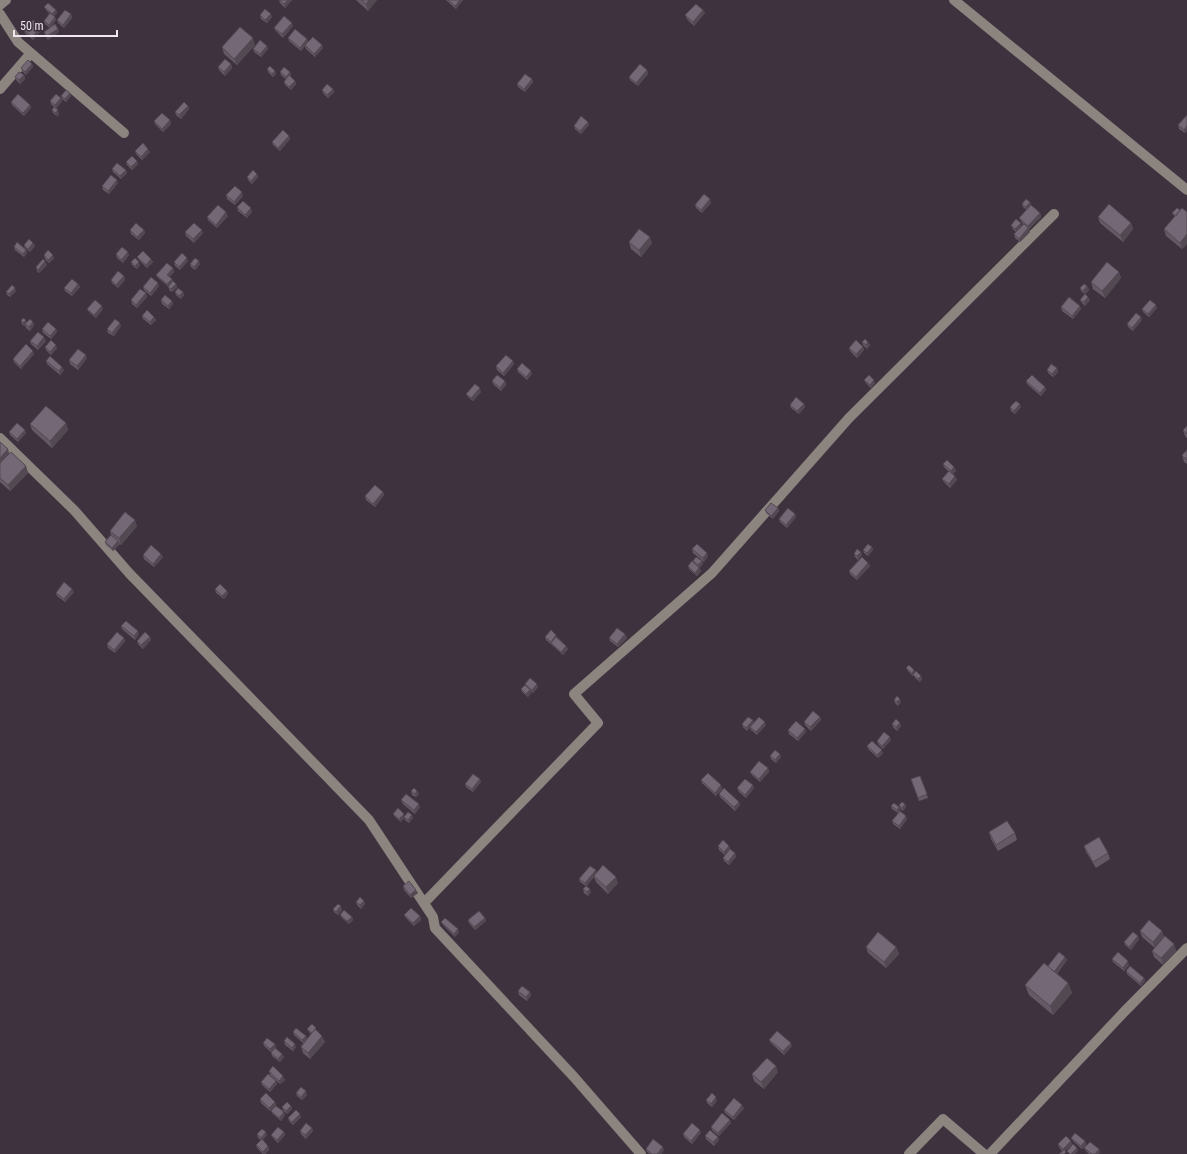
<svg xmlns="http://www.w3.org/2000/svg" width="1187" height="1154" viewBox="0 0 1187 1154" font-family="'Roboto Condensed',sans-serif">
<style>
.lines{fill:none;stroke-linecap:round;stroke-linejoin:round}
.minor{stroke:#8b847f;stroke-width:10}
.wall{fill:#655965}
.shaded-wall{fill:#524953}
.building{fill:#756876;stroke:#524953}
</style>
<rect width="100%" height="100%" fill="#3e323f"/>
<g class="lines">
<path class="minor" d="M954 0 1187 190
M0 5 6 0
M0 14 18 42 124 133
M0 89 31 53
M0 438 74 510 129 573 369 820 433 917 435 928 574 1077 641 1154
M424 903 598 723 574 694 712 573 849 418 1054 214
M909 1154 943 1119 984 1154
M990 1154 1125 1011 1187 948"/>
</g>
<path class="wall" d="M279 0H292L285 8 280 3Z
M356 0H377L368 11Z
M446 0H463L456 9Z
M44 7 56 10 57 13 54 16 55 17 56 20 51 27 58 29 59 32 48 40 45 35 44 32 50 28 45 24 44 21 50 14 46 10Z
M703 10 705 13 694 26 687 19 685 15Z
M71 14 72 18 64 28 58 23 57 20Z
M260 15 272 17 267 23 261 19Z
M293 26 283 38 276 31 274 28Z
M24 30H42L33 40 25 33Z
M288 38 322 45 323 48 315 57 306 49 305 46 301 51 289 41Z
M255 45 237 65 224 54 222 47Z
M267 46 268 49 261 57 254 52 253 49Z
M32 64 33 67 26 75 22 71 21 68Z
M231 64 232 68 225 76 219 70 218 67Z
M267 69 275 71 276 74 273 77 268 72Z
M647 70 648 74 638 86 630 80 629 77Z
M280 72H290L291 75 290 76 295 81 296 84 291 90 285 85 284 82 286 79 281 75Z
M24 75 25 79 20 84 16 80 15 77Z
M532 79 533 82 525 92 518 87 517 84Z
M333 89 334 92 328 98 323 93 322 90Z
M61 96H71L66 102 62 99Z
M61 98 62 101 56 109 51 104 50 101Z
M11 102 30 105 31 108 24 116 12 105Z
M188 106 189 109 181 119 176 115 175 112Z
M52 110 59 114 57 116 53 113Z
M1187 116 1185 133 1179 129 1178 125Z
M170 120 171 124 163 132 155 124 154 121Z
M588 122 589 125 581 134 575 129 574 126Z
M289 136 290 139 280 151 273 145 272 142Z
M135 151 150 152 142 160 136 154Z
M137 161 138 164 132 170 127 165 126 162Z
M112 169 126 170 127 173 121 179 113 172Z
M257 174 258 177 252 184 248 180 247 177Z
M118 183 109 194 103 190 102 186Z
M226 195 243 196 235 205 227 199Z
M1030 202 1031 205 1040 213 1041 217 1029 229 1030 232 1020 242 1015 238 1014 234 1016 232 1012 228 1011 225 1022 226 1023 224 1019 218 1027 210 1023 207 1022 204Z
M711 203 702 213 696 208 695 205Z
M237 207 252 212 247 218 238 211Z
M1187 212V244L1182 249 1166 236 1164 229 1175 217 1172 213Z
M228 216 217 228 208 220 207 217Z
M1098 217 1131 223 1133 229 1123 242 1100 223Z
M130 230H144L145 233 139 240 131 234Z
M185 232 203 233 194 243 186 236Z
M629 242 652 243 641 257 631 249Z
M33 243 35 246 30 252 25 248 24 245Z
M14 247 26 250 27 253 24 257 15 250Z
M116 254 129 255 123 263 117 258Z
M44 255 54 258 49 263 45 259Z
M137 257 151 259 153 262 147 268 139 260Z
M45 261 47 265 39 273 37 271 36 267Z
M188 261 180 270 175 266 174 262Z
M131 262 140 265 137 269 132 265Z
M190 264H200L195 270 191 267Z
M173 268 174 272 169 277 172 279 173 281 176 284 177 287 172 292 169 290V287L158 278 156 275Z
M1119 272 1121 278 1105 298 1093 289 1091 282Z
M124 276 125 280 118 288 112 283 111 280Z
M78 284 80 287 72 296 65 291 64 288Z
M159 286 151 296 144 290 143 287Z
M1087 286 1089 290 1085 294 1090 300 1085 306 1082 303 1080 300 1085 294 1081 291 1080 288Z
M16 291 10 297 7 295 6 292Z
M175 292H183L184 295 181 299 176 295Z
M146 293 147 297 137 308 132 304 131 300Z
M161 300 172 301 173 304 169 309 162 304Z
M1061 307 1081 309 1073 319 1062 311Z
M1157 308 1149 317 1143 312 1142 309Z
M87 309H103L96 318 89 312Z
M142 316 154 317 156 320 151 325 143 319Z
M1142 320 1133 331 1128 327 1127 324Z
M21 321 27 323 33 322 34 325 30 331 26 328 25 325 24 326 22 324Z
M121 326 114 336 108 333 107 329Z
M42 329H56L57 332 51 339 43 333Z
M30 341H46L38 350 31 344Z
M862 342H868L870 345 867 349 863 345Z
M45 347 57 348 51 355 46 350Z
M863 347 864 350 857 358 850 351 849 348Z
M34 354 21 369 14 362 13 359Z
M87 358 78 370 70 364 69 360Z
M46 361 64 370 60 375 47 364Z
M513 361 514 364 504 376 497 370 496 366Z
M1057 368 1058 372 1053 377 1048 373 1047 370Z
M517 369 532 374 527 380 518 372Z
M864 380 875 383 871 388 866 383Z
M492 381H505L506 385 501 391 493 384Z
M1026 381 1045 387 1046 390 1041 396 1027 384Z
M481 392 473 401 468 397 466 394Z
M804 404 805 407 799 414 791 408 790 405Z
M1010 407H1021L1015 414 1011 411Z
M66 423 68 430 52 448 32 430 30 424Z
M1187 426V438L1185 436 1183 430Z
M25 430 26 433 18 442 10 435 9 432Z
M0 442 9 453 26 466 28 473 10 491 0 482Z
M1187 450V464L1184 462 1182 455Z
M943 464 954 467 956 471 952 474 957 480 950 488 944 482 942 479 949 472 944 467Z
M383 492 384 495 375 507 366 500 365 496Z
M778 508 779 511 773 519 766 513 765 510Z
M795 514 796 517 787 528 780 522 779 519Z
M137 526 121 545 119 543 120 544 113 551 106 545 105 542 111 535 110 531Z
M872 547 873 550 868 556 864 553 863 550Z
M692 549 708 556 704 562 693 553Z
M161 554 163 557 154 567 144 559 143 555Z
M854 554 862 555 858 560 855 557Z
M693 561H702L703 564 699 568 701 571 697 576 689 569 688 566 694 563Z
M868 563 870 566 857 580 850 574 849 571Z
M215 589 227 591 228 594 224 599 216 593Z
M74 592 65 602 57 596 56 593Z
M121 626 139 634 135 640 122 629Z
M625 634 627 638 618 647 610 641 609 638Z
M150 637 151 640 143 649 138 644 137 641Z
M545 637 558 638 566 646 568 649 563 655 553 646 552 645 546 640Z
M124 638 125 641 115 653 108 648 107 644Z
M906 668 921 676 922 679 920 682 915 678 914 675 913 676 908 671Z
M525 684 538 687 533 693 530 690 531 693 528 697 522 692 521 689 526 686Z
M894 700 901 702 898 706 895 703Z
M820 717 821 720 811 731 805 725 804 722Z
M753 720V723L766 725 757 735 751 730 750 727 747 731 743 727 742 724Z
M900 723 901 726 897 731 893 727 892 724Z
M805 729 806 732 798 741 789 734 788 730Z
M891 740 883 749 878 744 877 741Z
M867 746 883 753 878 758 868 749Z
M780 754 781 757 776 763 771 759 770 756Z
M768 768 769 772 760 782 752 775 750 772Z
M920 776 928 798 919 801 911 779Z
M701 780 721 785 722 789 716 796 702 783Z
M481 782 473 792 466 787 465 784Z
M737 788H754L746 798 739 792Z
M411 791H417L419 794 416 797 412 795Z
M719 794 739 802 740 805 735 811 720 797Z
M401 800 420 807 415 814 403 804Z
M905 804 906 807 903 811 900 808 899 805Z
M891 806 899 807 900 810V811L907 819 900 829 893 824 892 821 898 813 892 809Z
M393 814 405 816 413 818 409 823 405 820 404 817 401 822 395 817Z
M989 832 1015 833 1017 840 998 851 991 839Z
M718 846H729L730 849 725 855 719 850Z
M1084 846 1108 853 1110 859 1096 868 1086 852Z
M735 853 736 857 729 865 724 861 723 858Z
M597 872 618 883 608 894 596 882 594 877 586 886 591 892 588 896 584 893 583 889 586 886 580 882 579 879Z
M403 886 418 893 411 898 404 890Z
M364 901 365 904 361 909 357 905 356 902Z
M333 909 342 910 338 915 334 912Z
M340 915 352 917 353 920 349 924 342 918Z
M404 915 420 916 421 920 414 926 406 918Z
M485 918 486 921 475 930 469 923 468 920Z
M441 922 459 932 455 937 443 925Z
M1140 931H1162L1164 937 1174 944 1176 951 1163 965 1154 957 1152 951 1155 948 1142 937Z
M1139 939 1131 950 1125 945 1124 942Z
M866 947H896L899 954 886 968 868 953Z
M1065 957 1067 960 1057 974 1068 983 1072 993 1053 1015 1029 995 1025 985 1048 966Z
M1112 959 1129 965 1124 971 1113 962Z
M1126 971 1144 978 1145 981 1141 986 1127 974Z
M518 991 530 992 531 995 527 1001 519 995Z
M307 1029 318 1031 325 1042 310 1059 303 1053 301 1047 303 1043 294 1035 293 1032 306 1036 307 1039 311 1034 309 1032Z
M769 1040 792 1046 784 1055 771 1043Z
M284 1041 296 1047 293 1051 285 1045Z
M263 1043 275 1044 276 1047 275 1048 282 1054 284 1057 280 1062 272 1056 271 1052 264 1046Z
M269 1071 285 1080 280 1084 270 1075Z
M778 1072 764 1089 754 1081 752 1074Z
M276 1081 277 1084 270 1092 262 1085 261 1082Z
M296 1093 307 1095 302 1100 297 1096Z
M260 1099 275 1102 276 1105V1106L285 1115 281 1121 273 1114 271 1111 274 1107 270 1111 261 1103Z
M706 1100 717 1101 712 1107 707 1103Z
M291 1106 292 1109 287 1114 283 1110 282 1107Z
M744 1108 734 1120 725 1113 724 1110Z
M301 1117 293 1125 289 1121 288 1118Z
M730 1120 731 1123 719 1136 712 1130 711 1127Z
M312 1128 313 1131 306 1139 301 1134 300 1131Z
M284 1132 285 1135 278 1143 273 1138 271 1135Z
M701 1133 692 1144 684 1137 683 1134Z
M257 1134 267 1135 262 1140 268 1146 269 1150 265 1154H263L257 1148 256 1145 261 1140 258 1138Z
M705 1136 718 1137 719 1140 714 1146 706 1139Z
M1071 1138 1085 1141 1086 1145 1082 1149 1073 1141Z
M1058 1144H1072L1065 1151H1062L1059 1147Z
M1084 1148 1099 1149 1100 1152 1098 1154H1089L1086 1151Z
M646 1149 664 1150 661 1154H650L647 1152Z"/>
<path class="shaded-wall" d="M288 0H292L285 8 284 4Z
M369 0H377L368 11 366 4Z
M460 0H463L456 9 455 6Z
M56 10 57 13 53 17 52 14Z
M703 10 705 13 694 26 693 22Z
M71 14 72 18 64 28 63 25Z
M271 14 272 17 267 23 265 20Z
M55 17 56 20 50 28 49 25Z
M292 23 293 26 283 38 282 34Z
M41 27 42 30 33 40 32 37Z
M58 29 59 32 48 40 47 36Z
M253 38 255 45 237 65 234 59Z
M307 39 309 42 301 51 300 48Z
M322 45 323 48 315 57 314 54Z
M267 46 268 49 261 57 260 54Z
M32 64 33 67 26 75 25 72Z
M231 64 232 68 225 76 224 72Z
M647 70 648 74 638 86 636 83Z
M275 71 276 74 273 77 272 74Z
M290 72 291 75 287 80 286 77Z
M24 75 25 79 20 84 19 80Z
M532 79 533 82 525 92 524 89Z
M295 81 296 84 291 90 289 87Z
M333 89 334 92 328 98 327 95Z
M70 93 71 96 66 102 65 99Z
M61 98 62 101 56 109 55 105Z
M30 105 31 108 24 116 23 113Z
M188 106 189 109 181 119 179 115Z
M58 110 59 114 57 116 55 113Z
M170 120 171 124 163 132 162 129Z
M588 122 589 125 581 134 580 131Z
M1187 126V131L1185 133 1184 130Z
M289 136 290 139 280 151 278 148Z
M148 149 150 152 142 160 141 157Z
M137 161 138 164 132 170 131 167Z
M126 170 127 173 121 179 120 176Z
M257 174 258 177 252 184 251 181Z
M117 180 118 183 109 194 108 191Z
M242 192 243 196 235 205 234 202Z
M710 199 711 203 702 213 701 210Z
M1030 202 1031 205 1027 210 1026 207Z
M251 208 252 212 247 218 245 215Z
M226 212 228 216 217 228 216 225Z
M1040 213 1041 217 1029 229 1028 226Z
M1021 223 1022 226 1017 233 1015 229Z
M1131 223 1133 229 1123 242 1120 235Z
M1028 228 1030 232 1020 242 1019 239Z
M144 230 145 233 139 240 137 237Z
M202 230 203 233 194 243 193 239Z
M1187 234V244L1182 249 1180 243Z
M650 237 652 243 641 257 639 250Z
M33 243 35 246 30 252 28 249Z
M26 250 27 253 24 257 23 254Z
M128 252 129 255 123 263 121 260Z
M53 255 54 258 49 263 48 260Z
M187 258 188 261 180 270 179 267Z
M151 259 153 262 147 268 146 265Z
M45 261 47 265 39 273 38 270Z
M199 261 200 264 195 270 194 267Z
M139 262 140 265 137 269 135 266Z
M173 268 174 272 168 278 167 275Z
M1119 272 1121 278 1105 298 1102 291Z
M124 276 125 280 118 288 116 285Z
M172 279 173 282 168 288 167 284Z
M158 283 159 286 151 296 150 293Z
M78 284 80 287 72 296 71 293Z
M176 284 177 287 172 292 171 289Z
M1087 286 1089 290 1085 294 1083 291Z
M15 288 16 291 10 297 9 294Z
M183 292 184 295 181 299 179 296Z
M146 293 147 297 137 308 136 305Z
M1088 297 1090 300 1085 306 1084 302Z
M172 301 173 304 169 309 168 306Z
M1156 305 1157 308 1149 317 1148 314Z
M102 306 103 309 96 318 94 315Z
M1080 306 1081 309 1073 319 1072 316Z
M154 317 156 320 151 325 150 322Z
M1141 317 1142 320 1133 331 1132 328Z
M26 320 27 323 24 326 23 323Z
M33 322 34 325 30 331 29 327Z
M120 323 121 326 114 336 112 333Z
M56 329 57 332 51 339 50 336Z
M44 337 46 341 38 350 37 346Z
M868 342 870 345 867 349 866 345Z
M56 345 57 348 51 355 50 352Z
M863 347 864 350 857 358 856 354Z
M33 351 34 354 21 369 20 366Z
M86 355 87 358 78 370 77 366Z
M513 361 514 364 504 376 503 373Z
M62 367 64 370 60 375 59 371Z
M1057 368 1058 372 1053 377 1052 374Z
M531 371 532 374 527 380 526 377Z
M874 380 875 383 871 388 870 385Z
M505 381 506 385 501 391 500 388Z
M1045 387 1046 390 1041 396 1040 393Z
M480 388 481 392 473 401 471 398Z
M804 404 805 407 799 414 797 411Z
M1020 404 1021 407 1015 414 1014 411Z
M66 423 68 430 52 448 50 441Z
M25 430 26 433 18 442 17 439Z
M8 449 10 456 0 467V458Z
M26 466 28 473 10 491 8 485Z
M954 467 956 471 952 475 951 471Z
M955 476 957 480 950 488 949 484Z
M383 492 384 495 375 507 373 504Z
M778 508 779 511 773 519 771 516Z
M795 514 796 517 787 528 786 525Z
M135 520 137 526 121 545 119 538Z
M118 541 120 544 113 551 112 548Z
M872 547 873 550 868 556 867 553Z
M861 552 862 555 858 560 857 556Z
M707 553 708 556 704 562 703 558Z
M161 554 163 557 154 567 153 564Z
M702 561 703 564 699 568 701 571 697 576 695 573 699 568 698 565Z
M868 563 870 566 857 580 856 577Z
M72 589 74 592 65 602 64 599Z
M227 591 228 594 224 599 222 596Z
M138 631 139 634 135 640 134 636Z
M625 634 627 638 618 647 617 644Z
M556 635 558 638 551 643 552 645 551 642Z
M150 637 151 640 143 649 141 645Z
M124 638 125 641 115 653 114 650Z
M566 646 568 649 563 655 561 652Z
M914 670 915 673 913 676 912 673Z
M921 676 922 679 920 682 918 679Z
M537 684 538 687 533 693 532 690Z
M530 690 531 693 528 697 526 694Z
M900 699 901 702 898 706 897 702Z
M820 717 821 720 811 731 810 727Z
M753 720 754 724 747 731 746 728Z
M765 722 766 725 757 735 756 732Z
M900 723 901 726 897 731 896 727Z
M805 729 806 732 798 741 797 738Z
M890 737 891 740 883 749 882 746Z
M882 750 883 753 878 758 877 755Z
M780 754 781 757 776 763 775 760Z
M768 768 769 772 760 782 759 779Z
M480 779 481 782 473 792 472 789Z
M721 785 722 789 716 796 715 793Z
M753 785 754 788 746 798 745 795Z
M417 791 419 794 416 797 415 794Z
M739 802 740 805 735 811 734 807Z
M419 804 420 807 415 814 414 810Z
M905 804 906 807 903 811 902 808Z
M899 807 900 810 898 814 897 810Z
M404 814 405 817 401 822 399 819Z
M412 815 413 818 409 823 408 820Z
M906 816 907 819 900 829 899 826Z
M729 846 730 849 725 855 724 852Z
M735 853 736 857 729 865 728 862Z
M596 870 597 874 594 876V877L586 887 585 883Z
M616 877 618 883 608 894 606 887Z
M590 889 591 892 588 896 587 892Z
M416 890 418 893 411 898 410 895Z
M364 901 365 904 361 909 360 905Z
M341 906 342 910 338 915 336 912Z
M420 916 421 920 414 926 413 923Z
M352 917 353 920 349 924 347 921Z
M485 918 486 921 475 930 474 927Z
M458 929 459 932 455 937 454 934Z
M1162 931 1164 937 1155 948 1153 942Z
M1138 936 1139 939 1131 950 1129 947Z
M1174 944 1176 951 1163 965 1161 958Z
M896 947 899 954 886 968 884 962Z
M1065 957 1067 960 1055 975 1054 972Z
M1128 961 1129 965 1124 971 1123 968Z
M1144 978 1145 981 1141 986 1140 983Z
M1068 983 1072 993 1053 1015 1050 1006Z
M530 992 531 995 527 1001 526 997Z
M306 1036 307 1039 303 1043 302 1040Z
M322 1036 325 1042 310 1059 308 1053Z
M791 1043 792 1046 784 1055 783 1051Z
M275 1044 276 1047 271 1052 270 1049Z
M295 1044 296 1047 293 1051 292 1048Z
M282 1054 284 1057 280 1062 278 1059Z
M776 1066 778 1072 764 1089 761 1082Z
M283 1076 285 1080 280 1084 279 1081Z
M276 1081 277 1084 270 1092 269 1089Z
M306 1091 307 1095 302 1100 301 1097Z
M716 1097 717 1101 712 1107 711 1104Z
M275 1102 276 1105 270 1111 269 1108Z
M742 1105 744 1108 734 1120 733 1117Z
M291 1106 292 1109 287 1114 286 1111Z
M284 1112 285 1115 281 1121 279 1118Z
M300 1114 301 1117 293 1125 292 1122Z
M730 1120 731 1123 719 1136 718 1133Z
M312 1128 313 1131 306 1139 305 1135Z
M700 1130 701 1133 692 1144 691 1141Z
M266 1132 267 1135 262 1141 261 1138Z
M284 1132 285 1135 278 1143 277 1140Z
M718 1137 719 1140 714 1146 713 1142Z
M1071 1141 1072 1144 1064 1152 1063 1149Z
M1085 1141 1086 1145 1082 1149 1081 1146Z
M268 1146 269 1150 265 1154H263V1152Z
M663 1147 664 1150 661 1154H657Z
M1077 1148 1078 1151 1075 1154H1071Z
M1099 1149 1100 1152 1098 1154H1095Z"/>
<path class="building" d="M279 0H288L284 4Z
M361 0H369L366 4Z
M448 0H460L455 6Z
M48 3 56 10 52 14 44 7Z
M696 4 703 10 693 22 685 15Z
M265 9 271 14 265 20 260 15Z
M65 10 71 14 63 25 57 20Z
M50 13 55 17 49 25 44 21Z
M284 16 292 23 282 34 274 28Z
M33 20 41 27 32 37 24 30Z
M55 24 58 29 47 36 44 32Z
M240 27 253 38 234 59 222 47Z
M295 29 307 39 300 48 288 38Z
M313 37 322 45 314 54 305 45Z
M260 40 267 46 260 54 253 49Z
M225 59 231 64 224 72 218 67Z
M28 60 32 64 25 72 21 68Z
M640 64 647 70 636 83 629 77Z
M270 66 275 71 272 74 267 69Z
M284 67 290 72 286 77 280 72Z
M19 72 24 75 19 80 15 77Z
M525 74 532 79 524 89 517 84Z
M289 75 295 81 289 87 284 82Z
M327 84 333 89 327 95 322 90Z
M66 90 70 93 65 99 61 96Z
M18 94 30 105 23 113 11 102Z
M56 94 61 98 55 105 50 101Z
M184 102 188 106 179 115 175 112Z
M54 107 58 110 55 113 52 110Z
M162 113 170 120 162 129 154 121Z
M1187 115V126L1184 130 1178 125Z
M581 116 588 122 580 131 574 126Z
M283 130 289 136 278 148 272 142Z
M143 143 148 149 141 157 135 151Z
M132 156 137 161 131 167 126 162Z
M117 163 126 170 120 176 112 169Z
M253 170 257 174 251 181 247 177Z
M111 175 117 180 108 191 102 186Z
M235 186 242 192 234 202 226 195Z
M704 194 710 199 701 210 695 205Z
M1026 199 1030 202 1026 207 1022 204Z
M243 201 251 208 245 215 237 207Z
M1109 204 1131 223 1120 235 1098 217Z
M218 205 226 212 216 225 207 217Z
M1031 205 1040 213 1028 226 1019 218Z
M1177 208 1180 210 1176 216 1172 213Z
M1182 208 1187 212V234L1180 243 1164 229Z
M1016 219 1021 223 1015 229 1011 225Z
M136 223 144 230 137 237 130 230Z
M194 223 202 230 193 239 185 232Z
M1024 224 1028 228 1019 239 1014 234Z
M639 229 650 237 639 250 629 242Z
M29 239 33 243 28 249 24 245Z
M17 242 26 250 23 254 14 247Z
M122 247 128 252 121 260 116 254Z
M48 250 53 255 48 260 44 255Z
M143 251 151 259 146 265 137 257Z
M182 253 187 258 179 267 174 262Z
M135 258 139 262 135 266 131 262Z
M195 258 199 261 194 267 190 264Z
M43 259 45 261 38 270 36 267Z
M1107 262 1119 272 1102 291 1091 282Z
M167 263 173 268 167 275 172 279 167 284 156 275Z
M118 271 124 276 116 285 111 280Z
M151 277 158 283 150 293 143 287Z
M72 279 78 284 71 293 64 288Z
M173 281 176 284 171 289 168 287Z
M1084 284 1087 286 1083 291 1080 288Z
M12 285 15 288 9 294 6 292Z
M178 288 183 292 179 296 175 292Z
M140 289 146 293 136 305 131 300Z
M1085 294 1088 297 1084 302 1080 300Z
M165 295 172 301 168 306 161 300Z
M1069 297 1080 306 1072 316 1061 307Z
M95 300 102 306 94 315 87 309Z
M1150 300 1156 305 1148 314 1142 309Z
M147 310 154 317 150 322 142 316Z
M1136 313 1141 317 1132 328 1127 324Z
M23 318 26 320 23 323 21 321Z
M30 319 33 322 29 327 25 324Z
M115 319 120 323 112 333 107 329Z
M48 322 56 329 50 336 42 329Z
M38 332 44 337 37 346 30 341Z
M865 339 868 342 866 345 862 342Z
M51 340 56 345 50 352 45 347Z
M856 340 863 347 856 354 849 348Z
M26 344 33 351 20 366 13 359Z
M78 349 86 355 77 366 69 360Z
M506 355 513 361 503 373 496 366Z
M50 356 62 367 59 371 46 361Z
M522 363 531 371 526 377 517 369Z
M1051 364 1057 368 1052 374 1047 370Z
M497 375 505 381 500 388 492 381Z
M869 375 874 380 870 385 864 380Z
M1032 375 1045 387 1040 393 1026 381Z
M475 384 480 388 471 398 466 394Z
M796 397 804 404 797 411 790 405Z
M1016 401 1020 404 1014 411 1010 407Z
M46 406 66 423 50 441 30 424Z
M17 423 25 430 17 439 9 432Z
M1187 426V434L1183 430Z
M0 442 8 449 0 458Z
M1187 450V460L1182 455Z
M11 452 26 466 8 485 0 478V463Z
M947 460 954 467 951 471 943 464Z
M949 471 955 476 949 484 942 479Z
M375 485 383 492 373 504 365 496Z
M771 503 778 508 771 516 765 510Z
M788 508 795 514 786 525 779 519Z
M125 512 135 520 119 538 110 531Z
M111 535 118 541 112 548 105 542Z
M697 544 707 553 703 558 692 549Z
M868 544 872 547 867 553 863 550Z
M151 545 161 554 153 564 143 555Z
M857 549 861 552 857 556 854 554Z
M696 557 702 561 698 565 693 561Z
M862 557 868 563 856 577 849 571Z
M692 561 699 568 695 573 688 566Z
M64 582 72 589 64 599 56 593Z
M220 584 227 591 222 596 215 589Z
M126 621 138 631 134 636 121 626Z
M617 628 625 634 617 644 609 638Z
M551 630 556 635 551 642 545 637Z
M117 632 124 638 114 650 107 644Z
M145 632 150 637 141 645 137 641Z
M556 637 566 646 561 652 551 643Z
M909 665 914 670 912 673 906 668Z
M916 671 921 676 918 679 913 675Z
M530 678 537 684 532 690 525 684Z
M525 685 530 690 526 694 521 689Z
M897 696 900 699 897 702 894 700Z
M813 711 820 717 810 727 804 722Z
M748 717 753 720 746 728 742 724Z
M759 717 765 722 756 732 750 727Z
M896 719 900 723 896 727 892 724Z
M796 721 805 729 797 738 788 730Z
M884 732 890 737 882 746 877 741Z
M872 741 882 750 877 755 867 746Z
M775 750 780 754 775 760 770 756Z
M759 761 768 768 759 779 750 772Z
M708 773 721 785 715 793 701 780Z
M473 774 480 779 472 789 465 784Z
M920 776 927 794 918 798 911 779Z
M745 779 753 785 745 795 737 788Z
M414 788 417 791 415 794 411 791Z
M724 788 739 802 734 807 719 794Z
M406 794 419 804 414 810 401 800Z
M902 802 905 804 902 808 899 805Z
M894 803 899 807 897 810 891 806Z
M398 808 404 814 399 819 393 814Z
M900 811 906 816 899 826 892 821Z
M408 812 412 815 408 820 404 817Z
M1007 821 1015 833 996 845 989 832Z
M1099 837 1108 853 1093 862 1084 846Z
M723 840 729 846 724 852 718 846Z
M730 849 735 853 728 862 723 858Z
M603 865 616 877 606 887 594 876Z
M590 866 596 870 585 883 579 879Z
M409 881 416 890 410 895 403 886Z
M586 886 590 889 587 892 583 889Z
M360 897 364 901 360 905 356 902Z
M338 904 341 906 336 912 333 909Z
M411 908 420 916 413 923 404 915Z
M344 910 352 917 347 921 340 915Z
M479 911 485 918 474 927 468 920Z
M445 918 458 929 454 934 441 922Z
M1149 920 1162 931 1153 942 1140 931Z
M878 932 896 947 884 962 866 947Z
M1133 932 1138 936 1129 947 1124 942Z
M1165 936 1174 944 1161 958 1152 951Z
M1059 952 1065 957 1054 972 1048 966Z
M1118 952 1128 961 1123 968 1112 959Z
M1044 963 1068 983 1050 1006 1025 985Z
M1130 966 1144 978 1140 983 1126 971Z
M522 986 530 992 526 997 518 991Z
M312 1024 316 1028 312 1033 307 1029Z
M296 1028 306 1036 302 1040 293 1032Z
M315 1029 322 1036 308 1053 301 1047Z
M777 1031 791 1043 783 1051 769 1040Z
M287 1037 295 1044 292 1048 284 1041Z
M267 1038 275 1044 270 1049 263 1043Z
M275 1048 282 1054 278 1059 271 1053Z
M767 1058 776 1066 761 1082 752 1074Z
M273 1066 283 1076 279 1081 269 1071Z
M268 1074 276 1081 269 1089 261 1082Z
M301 1087 306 1091 301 1097 296 1093Z
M266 1093 275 1102 269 1108 260 1099Z
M712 1093 716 1097 711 1104 706 1100Z
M734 1098 742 1105 733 1117 724 1110Z
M287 1102 291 1106 286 1111 282 1107Z
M276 1106 284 1112 279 1118 271 1111Z
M296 1110 300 1114 292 1122 288 1118Z
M722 1113 730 1120 718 1133 711 1127Z
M306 1123 312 1128 305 1135 300 1131Z
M692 1123 700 1130 691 1141 683 1134Z
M278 1127 284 1132 277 1140 271 1135Z
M262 1129 266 1132 261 1138 257 1134Z
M710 1130 718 1137 713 1142 705 1136Z
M1075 1133 1085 1141 1081 1146 1071 1138Z
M1066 1136 1071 1141 1063 1149 1058 1144Z
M262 1139 268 1146 263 1152 256 1145Z
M653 1139 663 1147 657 1154H652L646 1149Z
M1090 1142 1099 1149 1095 1154H1092L1084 1148Z
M1073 1144 1077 1148 1071 1154H1070L1067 1151Z
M1064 1150 1066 1152 1064 1154H1059Z"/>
<path d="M14 30v6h103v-6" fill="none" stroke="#efe8f0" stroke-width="2"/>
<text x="20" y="30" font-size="12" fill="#efe8f0" stroke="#3e323f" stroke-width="3" paint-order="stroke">50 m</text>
</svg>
